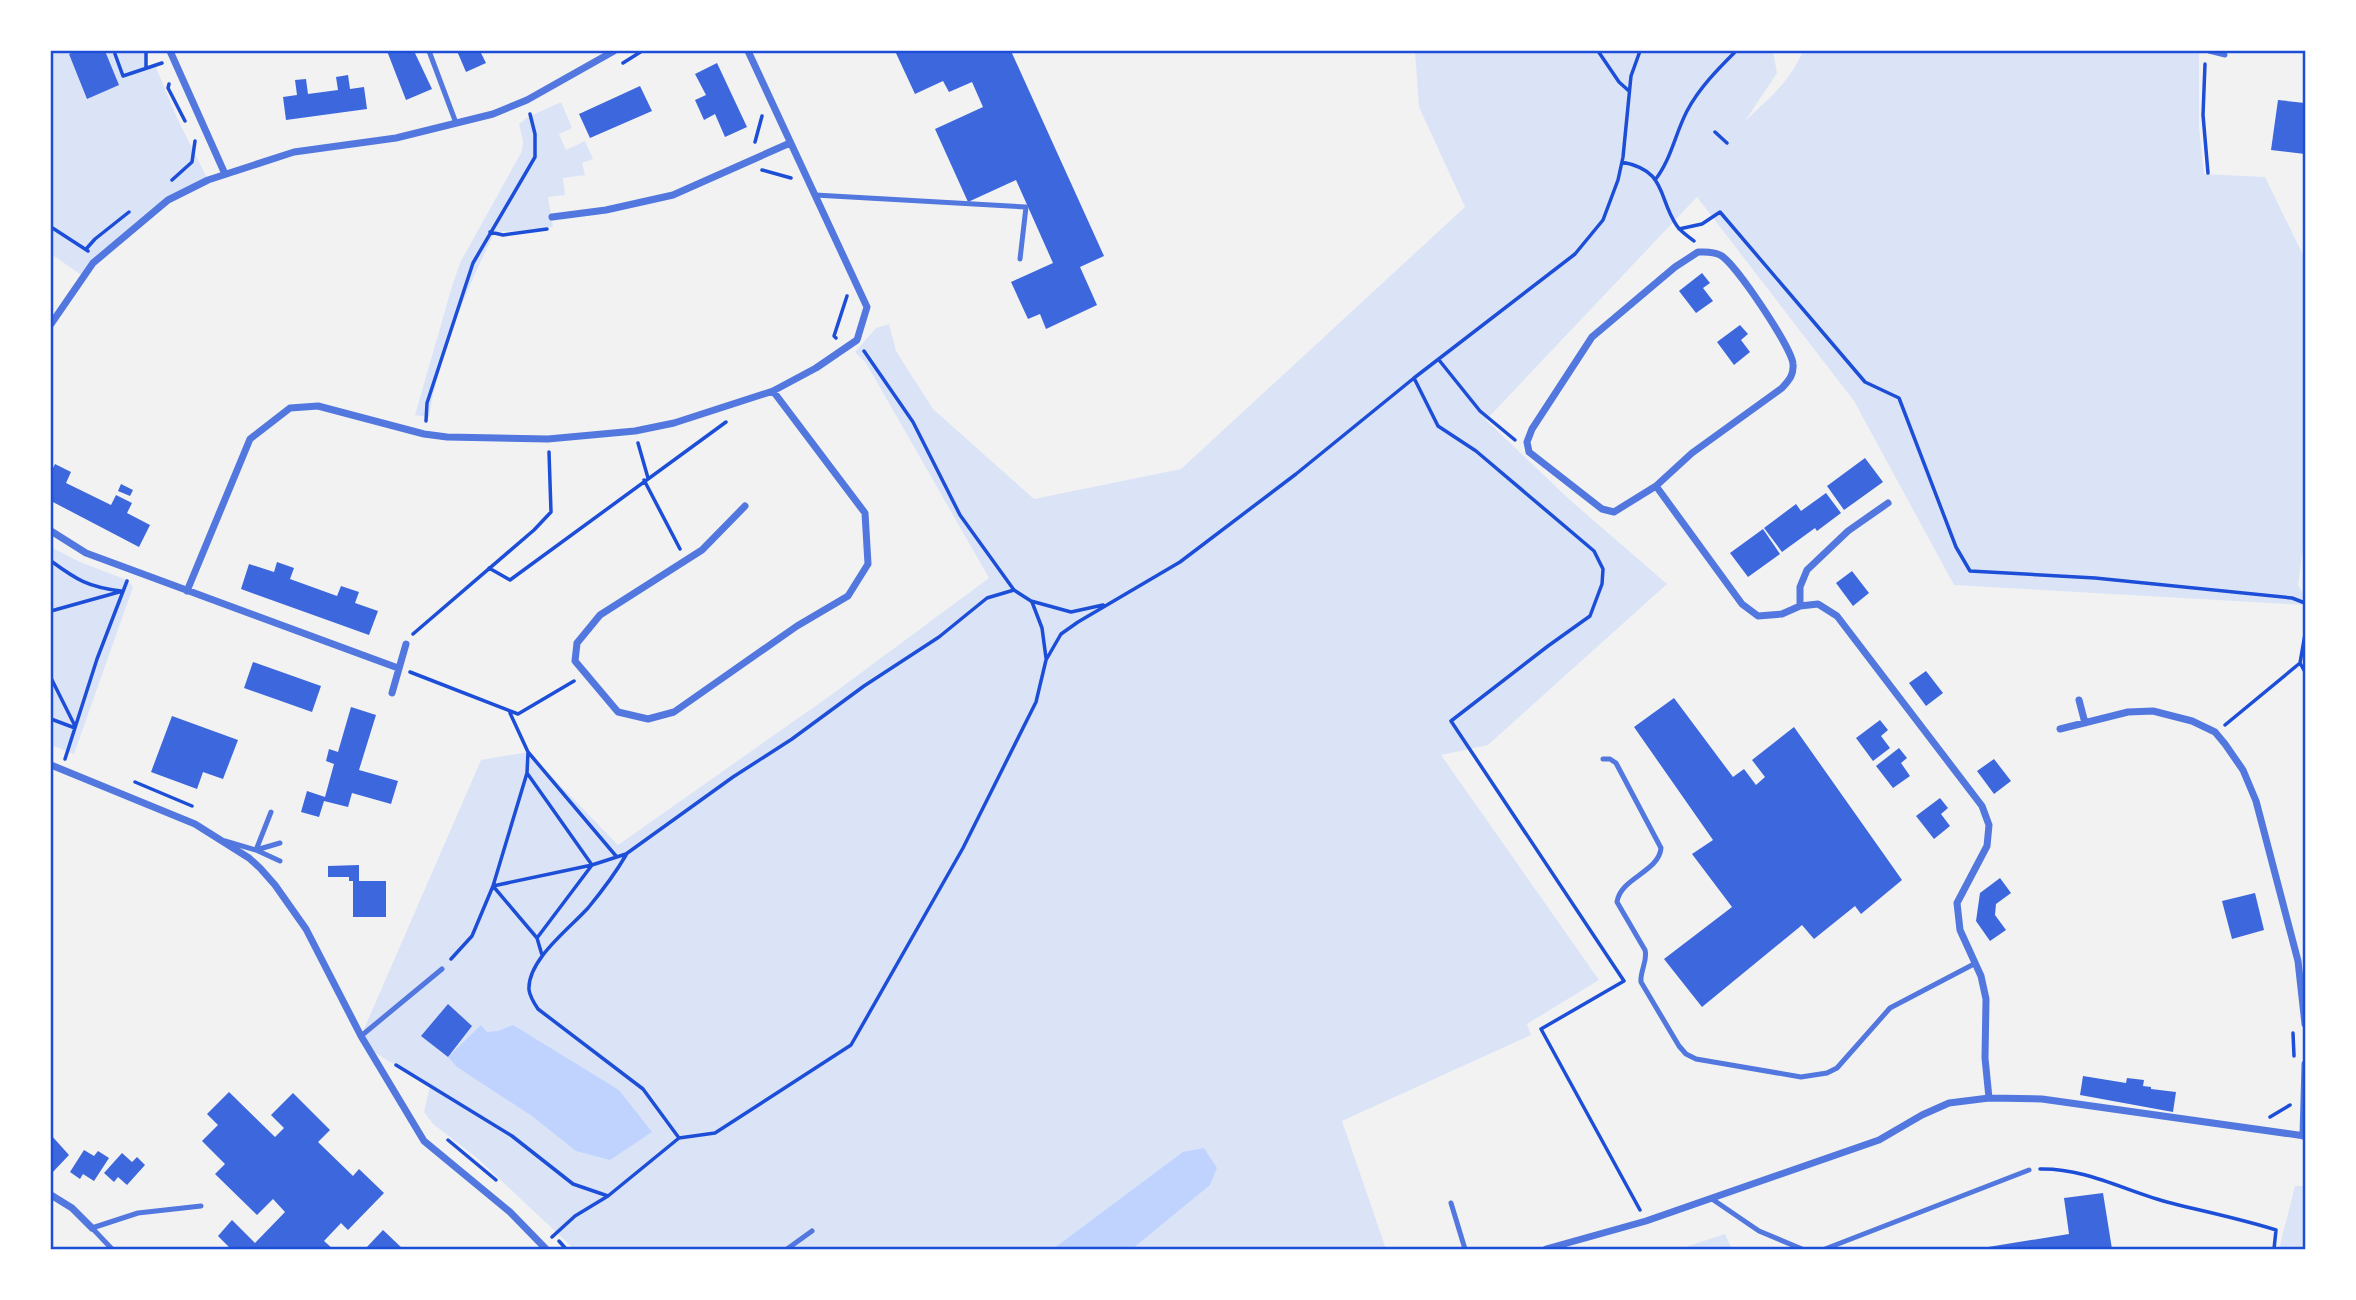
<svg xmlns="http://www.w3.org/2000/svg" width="2356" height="1300" viewBox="0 0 2356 1300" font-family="Overpass,sans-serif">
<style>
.green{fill:#dbe4f7}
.water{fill:#bfd3fe}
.building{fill:#3d67dc}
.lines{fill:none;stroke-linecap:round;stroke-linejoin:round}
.path{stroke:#1d4ed8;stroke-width:3.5}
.service{stroke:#5277de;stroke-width:5}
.minor{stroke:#5277de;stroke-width:7}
.neatline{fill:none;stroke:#1d4ed8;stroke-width:2.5}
</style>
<rect width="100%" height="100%" fill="#f2f2f2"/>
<path class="green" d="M51 51H146V67L155 65 177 118 208 180 168 200 83 276 51 254Z
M1415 51H1773L1777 73 1745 121C1771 96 1788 84 1803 51H2199V127L2204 174 2265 177 2305 259V532L2298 585 2305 597V605L1954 585 1854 401 1697 197 1486 420 1570 500 1667 584 1488 745 1441 755 1599 980 1527 1024 1531 1035 1342 1121 1386 1249H574L477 1158 433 1124 424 1112 430 1086 367 1048 361 1036 481 760 528 752 618 845 831 695 989 578 866 363 855 352 876 328 889 324 896 351 933 409 1034 499 1181 469 1465 207 1419 107Z
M561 102 572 128 559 134 566 150 585 141 593 159 582 163 585 175 563 178 565 195 548 197 553 227 522 231 495 232C467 288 439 355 429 417L415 415 453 283 461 261 522 151 523 141 519 124 528 117Z
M51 547 80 562 127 580 133 587 74 754 51 745Z
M2295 1186H2305V1249H2279Z
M1725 1234 1732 1249H1679Z"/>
<path class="water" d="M481 1025 487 1032 498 1031 513 1025 619 1090 652 1132 610 1160 576 1151 532 1116 457 1067 448 1057Z
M1204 1148 1217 1168 1210 1185 1132 1249H1053L1183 1152Z"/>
<path class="building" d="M76 51H105L119 85 87 99 69 54Z
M387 51H414L432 89 406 100Z
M457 51H480L486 63 466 72Z
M895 51H1011L1104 256 1080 267 1097 305 1046 329 1040 314 1028 319 1011 282 1053 263 1016 180 968 202 935 129 983 107 972 82 949 92 943 81 915 94Z
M717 63 747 127 725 137 715 114 704 120 695 100 706 95 695 74Z
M348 75 350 89 364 87 367 109 286 120 283 97 297 95 295 80 306 79 308 94 338 90 336 77Z
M640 86 652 111 590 138 579 114Z
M2278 100 2305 103V154L2271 150Z
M1702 273 1710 283 1703 288 1713 301 1696 313 1679 291Z
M1740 325 1748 334 1741 340 1750 352 1734 365 1717 342Z
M1865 458 1883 482 1844 510 1827 486Z
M55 464 71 472 66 483 111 505 116 495 132 503 127 513 150 525 139 547 51 501V472Z
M121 484 133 490 130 496 118 491Z
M1826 493 1841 513 1817 531 1815 528 1782 552 1764 528 1796 504 1801 511Z
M1763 529 1780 554 1748 577 1730 553Z
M277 562 294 568 290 579 337 596 341 586 359 592 355 603 378 611 369 635 241 589 249 564 274 572Z
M1852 571 1869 593 1853 606 1836 583Z
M253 662 321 686 312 712 244 688Z
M1926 671 1943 693 1926 706 1909 683Z
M1674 698 1733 777 1744 769 1756 785 1765 777 1752 760 1794 727 1902 880 1861 914 1855 906 1814 939 1802 925 1702 1007 1664 959 1732 907 1692 854 1713 840 1634 727Z
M351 707 376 715 359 770 398 781 391 804 352 793 348 807 324 801 319 817 301 812 307 791 325 797 334 764 326 761 329 749 338 752Z
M172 716 238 740 223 779 203 772 197 789 151 772Z
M1880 720 1888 730 1881 736 1890 748 1873 761 1856 738Z
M1899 748 1907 758 1901 763 1910 776 1893 788 1876 766Z
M1994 759 2011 781 1994 794 1977 771Z
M1940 798 1948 808 1941 814 1950 826 1934 839 1916 816Z
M359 865V881H386V917H353V881H349V877H328V866Z
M2000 878 2011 893 1996 904 1995 915 2006 930 1990 941 1976 921 1980 893Z
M2255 893 2264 930 2232 939 2222 901Z
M448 1004 472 1026 448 1057 421 1036Z
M2083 1076 2126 1083 2127 1078 2144 1080 2143 1086 2151 1087V1089L2176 1092 2173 1112 2080 1095Z
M229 1092 275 1137 284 1128 271 1115 293 1093 330 1130 318 1142 353 1176 359 1169 384 1193 348 1230 341 1223 324 1241 333 1249H231L218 1236 232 1220 255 1243 285 1212 273 1199 257 1215 215 1174 225 1164 202 1141 218 1125 207 1114Z
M51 1135 69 1155 51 1174Z
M84 1150 94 1156 98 1151 109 1158 94 1181 83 1174 80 1179 70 1172Z
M122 1153 132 1162 137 1157 145 1165 127 1185 118 1177 114 1182 104 1173Z
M2103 1193 2112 1249H1988V1247L2069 1234 2064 1198Z
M383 1230 403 1249H365Z"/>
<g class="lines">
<path class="path" d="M1598 51 1619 82 1629 91
M115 54 123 76 162 63
M623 63 642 51
M2205 64 2203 115 2208 173
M146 68V51
M169 84 168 88 185 121
M1715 132 1727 143
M755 142 762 116
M1622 162C1668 171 1657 197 1677 226 1681 232 1688 236 1694 241
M762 170 791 178
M172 180 192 162 195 141
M1655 180C1671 160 1675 134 1687 111 1699 88 1718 69 1736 51
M51 227 88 251
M1679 229 1702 224 1720 212 1865 382 1899 398 1956 547 1970 571 2095 578 2292 598 2305 603
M490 232 503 235 547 229
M87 248 95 239 129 212
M836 338 834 336 847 296
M864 351 913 422 960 515 1014 590 1031 601 1071 612 1103 605
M1439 360 1480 411 1515 440
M1414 378 1438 426 1476 451 1594 551 1603 569 1602 584 1590 616 1548 646 1451 721 1624 981 1541 1029 1640 1210
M426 421 427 403 473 263 535 157V134L530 114
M638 443 648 478
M644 480 680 549
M51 561C77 580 88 587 121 591
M489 568 510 580 726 422
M1032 602 1042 628 1046 658
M51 611 119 592
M413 634 534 530 551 512 549 452
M2300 663 2305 672
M410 672 518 714 574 681
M51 678 75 726
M510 713 528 752 616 856
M51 719 75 728
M2225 725 2300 663 2305 634
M65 759 97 659 127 581
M527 773 592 865 537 938 493 886 527 773 528 752
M135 782 192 806
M626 855C615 874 602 891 588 908 570 928 527 960 529 990 530 997 534 1003 538 1009L643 1089 679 1138
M537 938 542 955
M451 959 472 936 493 886 592 865 626 854 733 777 792 739 864 686 939 637 987 598 1014 590
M2293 1033 2294 1056
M396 1065 512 1136 573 1184 608 1196
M2270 1117 2290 1105
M448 1140 496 1180
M2040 1169C2087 1168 2127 1192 2171 1203 2206 1212 2241 1219 2276 1230L2274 1249
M552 1237 575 1216 608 1196 679 1138 715 1133 851 1045 963 848 1036 702 1046 660 1061 634 1078 622 1180 562 1296 474 1414 378 1575 254 1603 220 1618 180 1623 157 1631 76 1640 51
M559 1241 566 1249"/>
<path class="service" d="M429 51 456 123
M2209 51 2225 55
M815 195 1026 207 1020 259
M1603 759H1610L1616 763 1661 848C1659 872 1620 878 1617 902L1645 950C1648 961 1640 970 1641 982L1679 1046 1686 1054 1696 1059 1801 1077 1827 1073 1837 1068 1890 1008 1974 964
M225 841 256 850 271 812
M256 850 280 861
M256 850 280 843
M361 1036 442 969
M1712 1199 1759 1231 1802 1249
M1451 1203 1465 1249
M112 1249 92 1228 138 1213 201 1206
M787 1249 812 1231
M1825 1249 2029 1170"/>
<path class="minor" d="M170 51 225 174
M552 217 606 210 673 195 790 143
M1698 252C1705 252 1713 251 1720 255 1734 261 1792 348 1793 364 1794 375 1789 380 1782 388L1692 453 1656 486 1614 512 1602 509 1529 452 1527 442 1532 429 1592 337 1675 267Z
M51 324 93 263 168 200 208 180 294 152 396 138 493 114 527 100 614 51
M1656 486 1742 604 1758 616 1782 614 1800 606 1818 604 1837 616 1982 806 1989 825 1987 846 1957 903 1960 930 1981 976 1986 999 1985 1058 1989 1098
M745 506 702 550 600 615 577 643 575 661 618 712 648 719 674 712 797 626 848 596 868 564 865 513 773 391
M51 531 86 553 398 668
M187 591 250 439 290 408 318 406 424 434 447 437 548 439 635 431 674 423 773 391 816 368 857 340 867 307 748 51
M1800 606V587L1807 570 1848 531 1888 503
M392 693 406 644
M2079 700 2085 723
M2060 729 2128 712 2153 711 2192 721 2215 732 2225 744 2243 770 2256 801 2298 961 2305 1024
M51 765 195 824 249 858 260 868 275 885 306 929 361 1036 424 1141 510 1212 546 1249
M2303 1136 2305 1064
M51 1195 72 1208 92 1228
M1546 1249 1646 1221 1879 1140 1922 1115 1949 1103 1989 1098 2042 1099 2305 1136"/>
</g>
<rect width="2356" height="1300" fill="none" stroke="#ffffff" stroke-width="105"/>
<rect x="52" y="52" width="2252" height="1196" class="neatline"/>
</svg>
